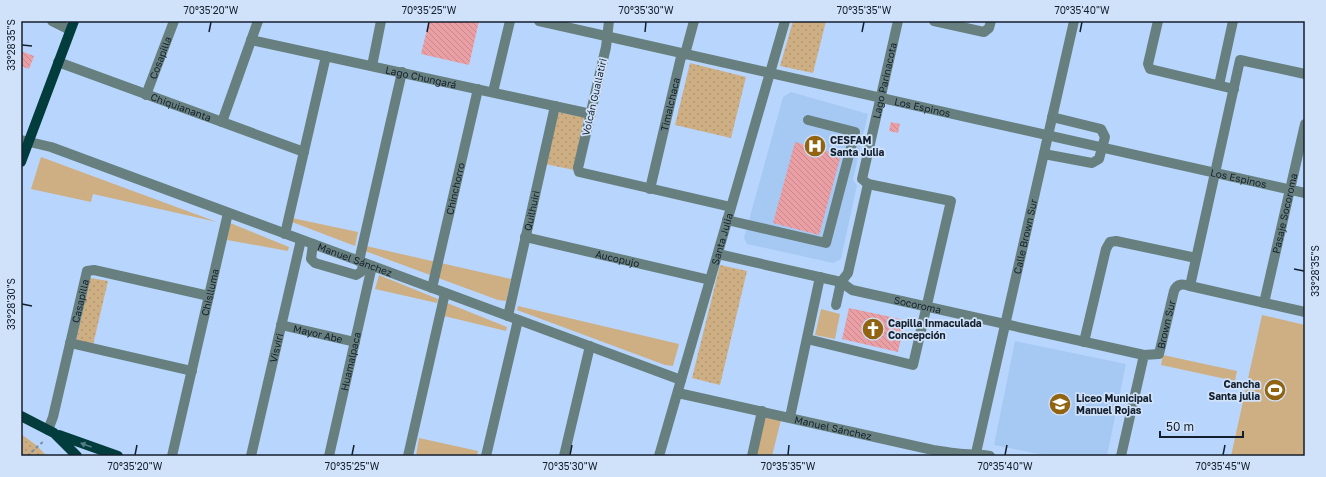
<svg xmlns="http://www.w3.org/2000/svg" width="1326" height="477" viewBox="0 0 1326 477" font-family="'Golos Text',sans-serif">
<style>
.built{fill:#a6c9f4}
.grass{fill:#ceae83}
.park{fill:url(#park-dots)}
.building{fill:url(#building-back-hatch)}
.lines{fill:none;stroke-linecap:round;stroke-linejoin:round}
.path{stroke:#758ba8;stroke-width:2;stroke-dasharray:3 3;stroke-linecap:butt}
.minor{stroke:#67807f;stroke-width:10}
.major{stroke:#033c3c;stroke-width:10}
.oneway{fill:#557e88}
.ticks{fill:none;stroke:#141f2d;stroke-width:1.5}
.labels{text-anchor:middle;stroke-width:3.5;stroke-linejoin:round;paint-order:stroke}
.street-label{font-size:10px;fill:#141f2d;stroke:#d0e2fa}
.poi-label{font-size:10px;font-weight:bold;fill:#141f2d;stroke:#d0e2fa;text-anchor:start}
.neatline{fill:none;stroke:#141f2d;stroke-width:1.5}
.ticks-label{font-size:10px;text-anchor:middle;fill:#141f2d}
</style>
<defs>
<pattern id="park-dots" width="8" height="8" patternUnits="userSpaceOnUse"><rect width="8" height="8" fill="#ceae83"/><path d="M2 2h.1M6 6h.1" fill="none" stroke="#b09571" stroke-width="1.8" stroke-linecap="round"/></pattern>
<pattern id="building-back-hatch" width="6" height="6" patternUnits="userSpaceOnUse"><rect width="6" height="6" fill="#e99fa4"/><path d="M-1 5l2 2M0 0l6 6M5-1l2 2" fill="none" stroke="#c7888e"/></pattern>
</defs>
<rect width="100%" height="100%" fill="#b8d6fd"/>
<path class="built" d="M791 92 868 114 853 180 857 185 841 259 833 263 747 244 744 238 783 97Z
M1015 341 1126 364 1107 456H1049L994 445Z"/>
<path class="grass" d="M41 157 217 222 93 194 91 202 31 189Z
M292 218 358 232 355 246 292 222Z
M230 223 289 247 288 251 227 240Z
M366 246 511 279 506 301 498 300 365 251Z
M379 275 438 299 437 303 375 289Z
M447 303 507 327 506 331 444 316Z
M518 306 679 344 673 366 665 365 517 310Z
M821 309 840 314 835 339 815 335Z
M1262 315 1305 325V456H1231Z
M1163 355 1237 371 1235 381 1161 365Z
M765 416 781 420 772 456H756Z
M419 438 478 451 477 456H416Z"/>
<path class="park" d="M793 21H826L813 73 780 66Z
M690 63 746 77 731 138 675 125Z
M557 112 584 117 574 170 545 164Z
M720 265 747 271 720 385 692 378Z
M90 278 108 281 93 345 76 341Z
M21 434 36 445 47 456H21Z"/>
<path class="building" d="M429 21H479L469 65 421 54Z
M21 51 34 56 29 69 21 66Z
M891 122 900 124 898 133 889 131Z
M795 142 841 155 819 235 773 223Z
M849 308 905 320 898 352 842 339Z"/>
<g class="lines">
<path class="path" d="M27 456 45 440"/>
<g class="minor">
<path d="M52 21 70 30"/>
<path id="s1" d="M539 21 1305 193"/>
<path d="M609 21 606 47 578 168 579 172 731 207"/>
<path d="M934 21 984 32 989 28 991 21"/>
<path d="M1158 21 1148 64 1150 69 1234 89"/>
<path id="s2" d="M251 40 591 114"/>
<path id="s3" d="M58 62 304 152"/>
<path d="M372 66 381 21"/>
<path d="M1219 85 1233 21"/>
<path d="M493 92 510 21"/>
<path id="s4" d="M146 95 174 21"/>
<path d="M222 122 258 21"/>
<path id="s5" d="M21 140 51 147 681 380"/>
<path d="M1044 154 1092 163 1099 159 1105 137 1101 129 1052 117"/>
<path id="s6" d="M650 189 681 57 685 54 694 21"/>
<path d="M727 220 826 243 855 132 808 120"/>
<path d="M285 234 326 56"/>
<path id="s7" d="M525 237 710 280"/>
<path d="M313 244 311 259 315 263 356 275 361 272 364 263"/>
<path id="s8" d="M718 254 841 282 852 290 1144 355"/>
<path d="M359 261 402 72"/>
<path d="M841 282 848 273 868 184"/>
<path d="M1190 286 1240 60 1305 74"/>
<path id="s9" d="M432 288 478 89"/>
<path id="s10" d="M1264 303 1305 124"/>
<path d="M836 305 841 282"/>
<path id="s11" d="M508 316 555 106"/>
<path id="s12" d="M281 325 355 342"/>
<path id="s13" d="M807 339 913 365 951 201 868 184 862 179 898 21"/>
<path d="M1084 342 1106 249 1110 242 1116 241 1196 258"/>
<path d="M70 343 192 371"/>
<path id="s14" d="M678 393 933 450C943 451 954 454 964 454 973 455 980 454 990 456"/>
<path d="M790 417 820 277"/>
<path id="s15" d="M48 430 53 417 87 271 94 270 209 296"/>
<path id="s16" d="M976 453 1074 21"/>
<path id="s17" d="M172 456 228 213"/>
<path id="s18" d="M251 456 301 240"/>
<path id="s19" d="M329 456 372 266"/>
<path d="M408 456 445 293"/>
<path d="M486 456 518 320"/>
<path d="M564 456 590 346"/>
<path id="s20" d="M659 456 785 21"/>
<path d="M752 456 762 411"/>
<path id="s21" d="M1121 456 1144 355 1159 354 1174 291C1177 283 1183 284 1190 286L1305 312"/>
</g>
<path class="major" d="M21 162 74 21
M21 416 54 433 77 456
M59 435 118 456"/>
</g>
<defs><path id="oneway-solid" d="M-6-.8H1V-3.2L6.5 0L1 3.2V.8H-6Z"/></defs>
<use class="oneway" href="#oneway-solid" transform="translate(86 445) rotate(-160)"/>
<path class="ticks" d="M209 32 211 22M427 32 429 22M645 32 646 22M862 32 864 22M1080 32 1082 22M22 45 32 46M1294 269 1304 271M22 304 32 306M135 455 137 445M352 455 354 445M570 455 572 445M788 455 789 445M1005 455 1007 445M1223 455 1225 445"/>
<defs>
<g id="hospital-disc" transform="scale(1.15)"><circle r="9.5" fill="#926310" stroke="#d0e2fa"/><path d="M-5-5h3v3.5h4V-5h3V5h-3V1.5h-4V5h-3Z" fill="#fff"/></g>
<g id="church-disc" transform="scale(1.15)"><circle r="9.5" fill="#926310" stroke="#d0e2fa"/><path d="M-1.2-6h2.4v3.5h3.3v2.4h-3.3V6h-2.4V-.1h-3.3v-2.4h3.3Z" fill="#fff"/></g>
<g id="stadium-disc" transform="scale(1.15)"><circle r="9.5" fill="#926310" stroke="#d0e2fa"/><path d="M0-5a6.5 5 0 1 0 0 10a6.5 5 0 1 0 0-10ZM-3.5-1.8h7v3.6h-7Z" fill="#fff"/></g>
<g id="school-disc" transform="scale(1.15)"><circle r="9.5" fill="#926310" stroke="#d0e2fa"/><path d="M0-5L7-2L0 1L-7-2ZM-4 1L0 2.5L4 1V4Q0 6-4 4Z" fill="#fff"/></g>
</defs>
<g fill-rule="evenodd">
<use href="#hospital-disc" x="815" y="146"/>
<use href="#church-disc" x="873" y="329"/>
<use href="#stadium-disc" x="1275" y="390"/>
<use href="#school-disc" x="1060" y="404"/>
</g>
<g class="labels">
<g class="street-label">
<text dy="4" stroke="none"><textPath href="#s4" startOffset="40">Cosapilla</textPath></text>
<text dy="4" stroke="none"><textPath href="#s2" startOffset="174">Lago Chungará</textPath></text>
<text dy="4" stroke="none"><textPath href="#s13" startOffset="471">Lago Parinacota</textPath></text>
<text transform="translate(594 97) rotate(-77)" y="4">Volcán Guallatiri</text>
<text dy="4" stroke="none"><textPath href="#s6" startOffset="87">Timalchaca</textPath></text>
<text dy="4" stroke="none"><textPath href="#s3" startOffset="131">Chiquiananta</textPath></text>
<text dy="4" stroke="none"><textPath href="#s1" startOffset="393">Los Espinos</textPath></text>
<text dy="4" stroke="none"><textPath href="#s1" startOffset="717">Los Espinos</textPath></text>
<text dy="4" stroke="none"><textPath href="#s9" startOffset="102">Chinchorro</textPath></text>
<text dy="4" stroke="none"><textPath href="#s11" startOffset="108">Quilhuiri</textPath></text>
<text dy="4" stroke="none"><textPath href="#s10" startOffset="92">Pasaje Socoroma</textPath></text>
<text dy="4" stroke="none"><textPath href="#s16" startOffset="222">Calle Brown Sur</textPath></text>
<text dy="4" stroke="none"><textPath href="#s20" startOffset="226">Santa Julia</textPath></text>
<text dy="4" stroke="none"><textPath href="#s7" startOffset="95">Aucopujo</textPath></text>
<text dy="4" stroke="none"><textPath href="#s5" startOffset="355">Manuel Sánchez</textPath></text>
<text dy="4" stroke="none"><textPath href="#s17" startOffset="168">Chislluma</textPath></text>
<text dy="4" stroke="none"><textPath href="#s15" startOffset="133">Casapilla</textPath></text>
<text dy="4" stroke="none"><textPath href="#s8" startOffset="207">Socoroma</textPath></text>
<text dy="4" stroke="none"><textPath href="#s21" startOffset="149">Brown Sur</textPath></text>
<text dy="4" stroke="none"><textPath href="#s12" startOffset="38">Mayor Abe</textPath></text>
<text dy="4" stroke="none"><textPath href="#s18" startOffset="111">Visviri</textPath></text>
<text dy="4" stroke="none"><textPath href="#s19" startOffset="97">Huamalpaca</textPath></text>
<text dy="4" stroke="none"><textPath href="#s14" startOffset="159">Manuel Sánchez</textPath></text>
</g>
<g class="poi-label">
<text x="830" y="144">CESFAM<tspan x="830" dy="12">Santa Julia</tspan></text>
<text x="888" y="327">Capilla Inmaculada<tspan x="888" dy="12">Concepción</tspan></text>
<text x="1260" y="388" text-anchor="end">Cancha<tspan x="1260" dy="12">Santa julia</tspan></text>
<text x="1076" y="402">Liceo Municipal<tspan x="1076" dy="12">Manuel Rojas</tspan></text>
</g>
</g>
<rect width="1326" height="477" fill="none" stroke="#d0e2fa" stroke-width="44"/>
<path d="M1160 431v6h83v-6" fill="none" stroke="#141f2d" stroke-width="2"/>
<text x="1166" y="431" font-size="12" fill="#141f2d" stroke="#d0e2fa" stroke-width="3" paint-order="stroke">50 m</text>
<rect x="22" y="22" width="1282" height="433" class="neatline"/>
<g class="ticks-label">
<text x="211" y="14">70°35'20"W</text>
<text x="429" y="14">70°35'25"W</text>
<text x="646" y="14">70°35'30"W</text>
<text x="864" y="14">70°35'35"W</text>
<text x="1082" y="14">70°35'40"W</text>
<text transform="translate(11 45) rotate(-90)" y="4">33°28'35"S</text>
<text transform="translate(1315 271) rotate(-90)" y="4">33°28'35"S</text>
<text transform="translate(11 304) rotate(-90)" y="4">33°28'30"S</text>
<text x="135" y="470">70°35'20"W</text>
<text x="352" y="470">70°35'25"W</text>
<text x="570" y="470">70°35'30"W</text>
<text x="788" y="470">70°35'35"W</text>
<text x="1005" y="470">70°35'40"W</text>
<text x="1223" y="470">70°35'45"W</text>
</g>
</svg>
